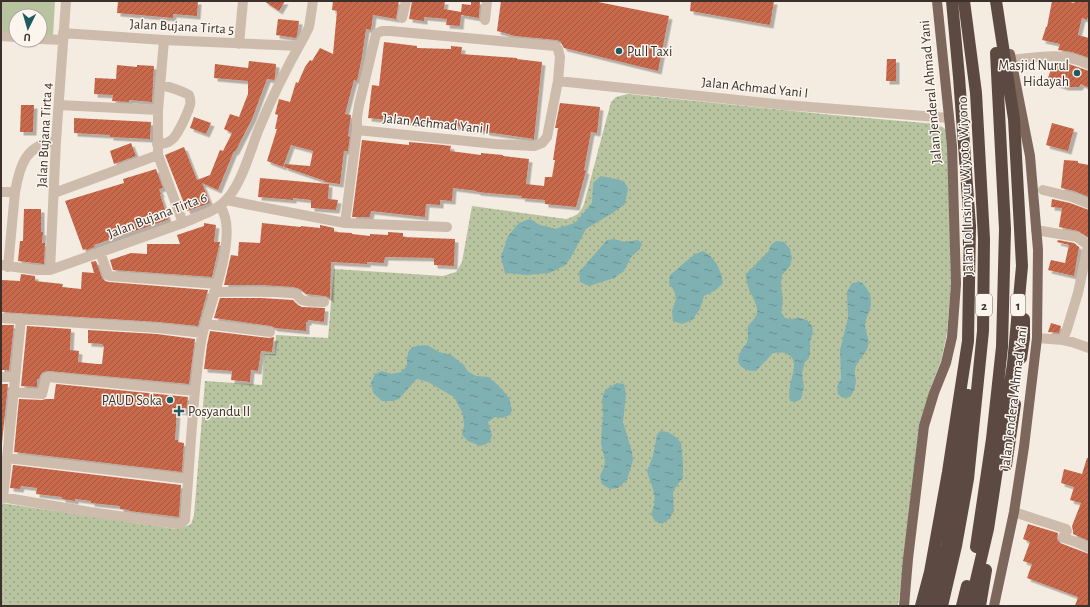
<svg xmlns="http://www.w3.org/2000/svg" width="1090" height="607" viewBox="0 0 1090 607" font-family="'Alegreya Sans',sans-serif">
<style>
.grass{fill:url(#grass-dots)}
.green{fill:#b8c4a0}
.water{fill:url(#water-ripples)}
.building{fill:url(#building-hatch);filter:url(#shadow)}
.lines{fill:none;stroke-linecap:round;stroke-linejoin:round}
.minor{stroke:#cdbbac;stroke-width:10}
.major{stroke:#7d675c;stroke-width:10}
.highway{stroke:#5c4a42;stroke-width:12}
.poi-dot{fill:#1f5a5e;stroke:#fbf5ee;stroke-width:1.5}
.labels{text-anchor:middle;stroke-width:3;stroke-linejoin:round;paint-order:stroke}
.shield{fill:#fbf5ee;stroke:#756b66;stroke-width:1}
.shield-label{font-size:13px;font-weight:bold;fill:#3b302b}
.street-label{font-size:14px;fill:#3b302b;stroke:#fbf5ee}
.poi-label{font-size:14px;fill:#3b302b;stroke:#fbf5ee;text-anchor:start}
</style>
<defs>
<pattern id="grass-dots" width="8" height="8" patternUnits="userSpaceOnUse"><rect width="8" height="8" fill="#b8c4a0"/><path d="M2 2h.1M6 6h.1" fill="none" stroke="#97a083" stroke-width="1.8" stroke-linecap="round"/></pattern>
<pattern id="water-ripples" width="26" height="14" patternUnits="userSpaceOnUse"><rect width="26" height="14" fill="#7fb0b2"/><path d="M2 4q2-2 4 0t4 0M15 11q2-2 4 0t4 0" fill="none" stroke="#699091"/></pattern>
<pattern id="building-hatch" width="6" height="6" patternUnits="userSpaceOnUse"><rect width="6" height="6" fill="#c8694b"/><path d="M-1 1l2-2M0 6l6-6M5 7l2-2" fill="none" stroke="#a4573f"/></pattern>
<filter id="shadow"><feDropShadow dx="3.5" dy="3.5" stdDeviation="0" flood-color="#0004"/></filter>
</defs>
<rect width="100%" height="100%" fill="#f4ebe1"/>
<path class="grass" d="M628 94 833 115 936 124 944 128 948 133 951 285 947 333 941 361 930 389 922 424 898 606H1V503L176 529 185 527 191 524 194 515 205 381 262 385 264 354H275L276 335 328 338 334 269 443 276 456 272 462 262 472 206 566 219C576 216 580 214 584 204L611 102 616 97Z"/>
<path class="green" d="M1 1H55L53 36 40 35V16H16V33L1 32Z"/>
<path class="water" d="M601 176 624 181 628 189 625 204 611 214 586 229 575 250 566 265 549 273 527 275 505 273 501 257 508 236 519 223 530 219 540 225 555 229 575 223 592 203 593 183Z
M614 239 625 242 638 240 642 244 639 250 631 257 624 271 614 278 589 286 580 282 579 272 607 240Z
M776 241 784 242 790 249 792 258 790 266 782 275 781 285 783 302 781 312 785 318 791 319 799 318 807 320 812 326 813 332 810 342V351L809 358 805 362 802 372 804 388 801 399 795 402 790 401C789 394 789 388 791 381 793 372 799 359 786 353 782 352 777 353 773 353L756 371C742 371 733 364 742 349 743 347 747 344 747 342 749 337 747 331 748 326 751 322 756 318 757 313 758 304 752 297 749 289 747 284 746 279 746 274L768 252 771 245Z
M703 251C715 257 721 270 723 283L716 290 704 296 700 309 692 320 682 324 673 321 672 311 676 299 674 290 669 284 670 275 695 254Z
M861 282C869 289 873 298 870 309 868 315 866 318 865 324 865 331 870 339 868 346 866 355 856 360 855 370 854 373 855 376 856 379 856 386 854 391 850 397L843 398 838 394 837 387 841 379 840 350 848 318 847 292 852 283Z
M427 345 439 352 451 355 464 365 467 371 476 376 488 377 498 385 509 398 512 410 510 415 502 418 495 417 488 422 492 435 490 442 480 446 468 441 462 435 464 426 463 414 454 397 428 382 417 379 413 383 399 399 393 401H382L373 393 371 383 375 374 382 371 391 374 401 372 407 366C407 347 410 346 427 345Z
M617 383 624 384 626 394 623 422 632 452 633 460 627 480 618 488 610 489 602 484 600 476 604 467 605 461 601 443 603 414 602 400 605 390Z
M660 431 668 432 677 438 681 443 683 463V478L677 485 673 492 674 511 669 519 662 524 655 521 651 514C659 495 652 489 647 471L653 456 657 435Z"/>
<path class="building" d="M118 1H198L197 16 173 14V18L117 13Z
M264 1H285L279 11Z
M333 1H399L396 19 373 15 371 30 366 29 362 57 357 81 354 80 345 114 351 115 348 136 350 137 348 151H344L340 184 325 182V181L284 167 285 164 310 166 313 151 291 145 283 167 267 161 277 129H275L278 115 275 114 279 99 290 102 296 82 298 83 305 67 310 60 312 61 320 48 333 54 337 11 332 10Z
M412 1H445L444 9 461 12 462 4 471 5V1H480L479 18 461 15 460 26 446 25 447 19 424 17V21L409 19Z
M501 1H593L669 16 658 71 564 48 560 41 556 40 515 36 497 31Z
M691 1H774L770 25 690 11Z
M1052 1H1066L1074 3 1075 1H1089V13L1087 20 1082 18 1078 34V35L1089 38V58L1072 52 1058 50 1060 44 1042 40 1046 27H1047Z
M278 19 299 21 297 36 296 38 276 35Z
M384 42 417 46V48L451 49V46L462 47 461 54 517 58V59L542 62 534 139 486 132V131L464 129 465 127 439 125V124L415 121V123L368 118 372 85 379 86Z
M887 59H896V81H886Z
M249 61 276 64 275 78 274 80 267 79 252 119 235 152 234 151 218 190 202 183 210 203 187 211 165 155 184 147 197 180 210 175 220 150 223 151 232 133 224 129 230 114 239 117 248 94V81L214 78 215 64 248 68Z
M1053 63 1069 64 1089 71V88L1081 84 1079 87H1065L1047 81Z
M117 65 137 67V65L154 66 152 102 129 100V102L112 101 113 95 94 94 95 78 116 79Z
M560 103 600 107 597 133 591 132 584 170 586 171 576 207 545 204V200L521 198 522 196 477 192V191L453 188 452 201 440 200V205L426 204 425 217 371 211 370 217H352L362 140 409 145V142L443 145 451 146 450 151 481 155V153L503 155V156L529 159 526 184 544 186 545 177H552L555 160H553L558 128H555Z
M21 105H34L33 132H20Z
M194 117 211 123 206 134 190 128Z
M74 118 151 122 150 139 110 137V135L74 133Z
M1052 123 1074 129 1068 151 1046 145Z
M131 143 136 156 114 164 110 151Z
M1064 160 1078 161V163L1089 165V197L1074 191 1061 188Z
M156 169 163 188 159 189 161 194H160L168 219H167H170L94 245 95 247 87 250 86 249 83 250 65 201 124 183 123 179Z
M260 178 329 184 328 199 338 200 336 210 311 208V200L293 198V200L258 197Z
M1052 199 1070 203 1089 210V238L1078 231 1059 227 1062 208 1051 207Z
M24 209H41V232H43L42 243H45L44 264 18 261 20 241H23Z
M204 223 216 225 214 242H220L212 277 113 270 110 260 131 253 147 254V244H180L177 235 204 226Z
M262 223 301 227V226L320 228V225L325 226 334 228V232L352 233V234L370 236V234L388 235V232L403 233V237L455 239 454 266 434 265V258L385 257 384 263 367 262V264L331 262 330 299 328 297 324 296 306 294 300 289 293 287 261 285H224L231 255 238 256 239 242 260 243Z
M1058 240 1074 243 1079 247 1074 276 1048 270 1051 260 1065 263 1069 245 1057 242Z
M96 261 102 278 105 281 109 282 208 290 198 326 158 322 1 312 2 280 20 281 21 274 35 276V281L63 284 62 287 81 289 82 272 94 273 91 262Z
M220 298H261L293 300 298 305 302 307 325 308 324 322 308 320V322H306V331L275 328 271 326 214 318Z
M1051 323 1061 326 1059 333 1048 332Z
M1 325H14L9 370H1Z
M27 326 71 329 70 350 79 351 78 362 97 364H102L104 346H102L103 344 88 343V330L157 334 195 339 189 384 49 371 43 372 41 374 39 379H37V387L21 386Z
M210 331 269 338 274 337 272 352 261 351 258 371 251 370 250 382 231 380 232 371 204 369 207 345Z
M1 384H8L1 453Z
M56 384 188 397 186 412 177 411 175 440H178V442L184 443 182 472 14 452 19 399 42 400 46 399H54Z
M1087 458H1089V541L1073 534V531L1072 526 1081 503 1070 500 1074 487 1061 483 1064 469 1082 474Z
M13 465 181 485 179 517 129 511V510L120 509V506L91 503V501L75 499V501L62 499V497L36 494 37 488 21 486 20 489 10 488Z
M1028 524 1058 533 1057 539 1060 543 1089 554V606H1075L1078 597 1027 578 1032 564 1023 561 1030 542 1023 539Z"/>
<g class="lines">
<path class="minor" d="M402 18 406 1
M485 20 487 1
M63 33 164 40 299 46
M1 36 16 37
M40 39 63 40
M164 40 158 110V155L183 223
M239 44 243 1
M1011 60C1038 57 1064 51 1089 65
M59 105 158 110
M357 130V117L359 105 376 34 382 31H390L555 46 558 49 560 57 558 81
M157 144C162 144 166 144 170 141 177 138 188 112 190 105 191 101 190 98 189 95 180 90 170 87 160 85
M1043 190 1072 197 1089 204
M1 192H15
M54 193 158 155
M227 200 246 204 345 223 447 227
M345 223 357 130 496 144 534 146 542 143 547 137 558 81 785 105 949 118
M1036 230 1077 237 1089 246
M100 252 108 275 110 276 217 284
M1 265 37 270H50L183 223C196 217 217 211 226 200 241 185 250 152 258 131 271 99 287 67 304 37L309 27 313 1
M8 267 15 192C20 164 26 145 56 141
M50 270 56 141 66 1
M214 292C239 292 264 291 289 293 299 293 296 296 302 300 306 302 319 302 324 302
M1 318 158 328 203 333
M206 324 270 332
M1037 338 1063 340 1072 342 1089 348
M1063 340 1067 329 1078 293 1088 246
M1 377H15
M13 392 42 394 46 378 48 377 195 391
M7 458 188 479
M1 497 90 512 177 524 182 523 185 520C189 474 191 427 196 381 198 365 199 348 203 332 211 302 233 246 225 217 224 213 222 209 220 206
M3 498 21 319
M1014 512 1066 529 1067 531 1063 537 1064 538 1076 542 1089 548"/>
<path class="major" d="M904 606 908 559 924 426 934 393 946 363 952 337 956 284 952 146 937 1
M994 606 1014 512 1024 447 1037 338 1038 250 1030 156 1010 54"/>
<path class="highway" d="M1021 358 1024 338V319
M1006 465 1015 404
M976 547 992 439 1002 347 1005 229 996 53
M921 606 930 572 948 472 968 341 970 226 959 77 952 1
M931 606 947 546 959 467 968 395
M942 606 956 546 968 479 983 331 984 239 976 93 964 1
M962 606 967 586
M970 606 988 529 1013 364 1022 266 1014 119 996 1
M980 606 986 570"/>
</g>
<g class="poi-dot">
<circle cx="619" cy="51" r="4"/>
<circle cx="1077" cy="73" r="4"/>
<circle cx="170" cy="400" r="4"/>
<path d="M177 405h4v4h4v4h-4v4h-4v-4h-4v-4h4z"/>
</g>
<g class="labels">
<g class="shield">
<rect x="976" y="294" width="16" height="22" rx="3"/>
<rect x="1011" y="294" width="14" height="22" rx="3"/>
</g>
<g class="shield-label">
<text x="984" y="310">2</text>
<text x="1018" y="310">1</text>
</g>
<g class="street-label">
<text transform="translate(182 26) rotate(3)" y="5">Jalan Bujana Tirta 5</text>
<text transform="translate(755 87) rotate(6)" y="5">Jalan Achmad Yani I</text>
<text transform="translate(930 92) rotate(-95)" y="5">Jalan Jenderal Ahmad Yani</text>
<text transform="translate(436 123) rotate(6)" y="5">Jalan Achmad Yani I</text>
<text transform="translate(44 135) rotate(-87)" y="5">Jalan Bujana Tirta 4</text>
<text transform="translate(965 186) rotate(-92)" y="5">Jalan Tol Insinyur Wiyoto Wiyono</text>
<text transform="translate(157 215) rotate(-21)" y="5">Jalan Bujana Tirta 6</text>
<text transform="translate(1013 398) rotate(-83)" y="5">Jalan Jenderal Ahmad Yani</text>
</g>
<g class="poi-label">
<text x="627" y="56">Pull Taxi</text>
<text x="1069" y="70" text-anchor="end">Masjid Nurul<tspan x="1069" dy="16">Hidayah</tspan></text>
<text x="162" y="405" text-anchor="end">PAUD Soka</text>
<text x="188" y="416">Posyandu II</text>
</g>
</g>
<rect width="1090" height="607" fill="none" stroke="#3b302b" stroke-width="4"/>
<g transform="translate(28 28) rotate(185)"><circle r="19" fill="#fbf5ee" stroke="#aea6a0"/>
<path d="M0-3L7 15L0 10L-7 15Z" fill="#1f5a5e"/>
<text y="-6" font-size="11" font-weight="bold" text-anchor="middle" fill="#3b302b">U</text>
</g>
</svg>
